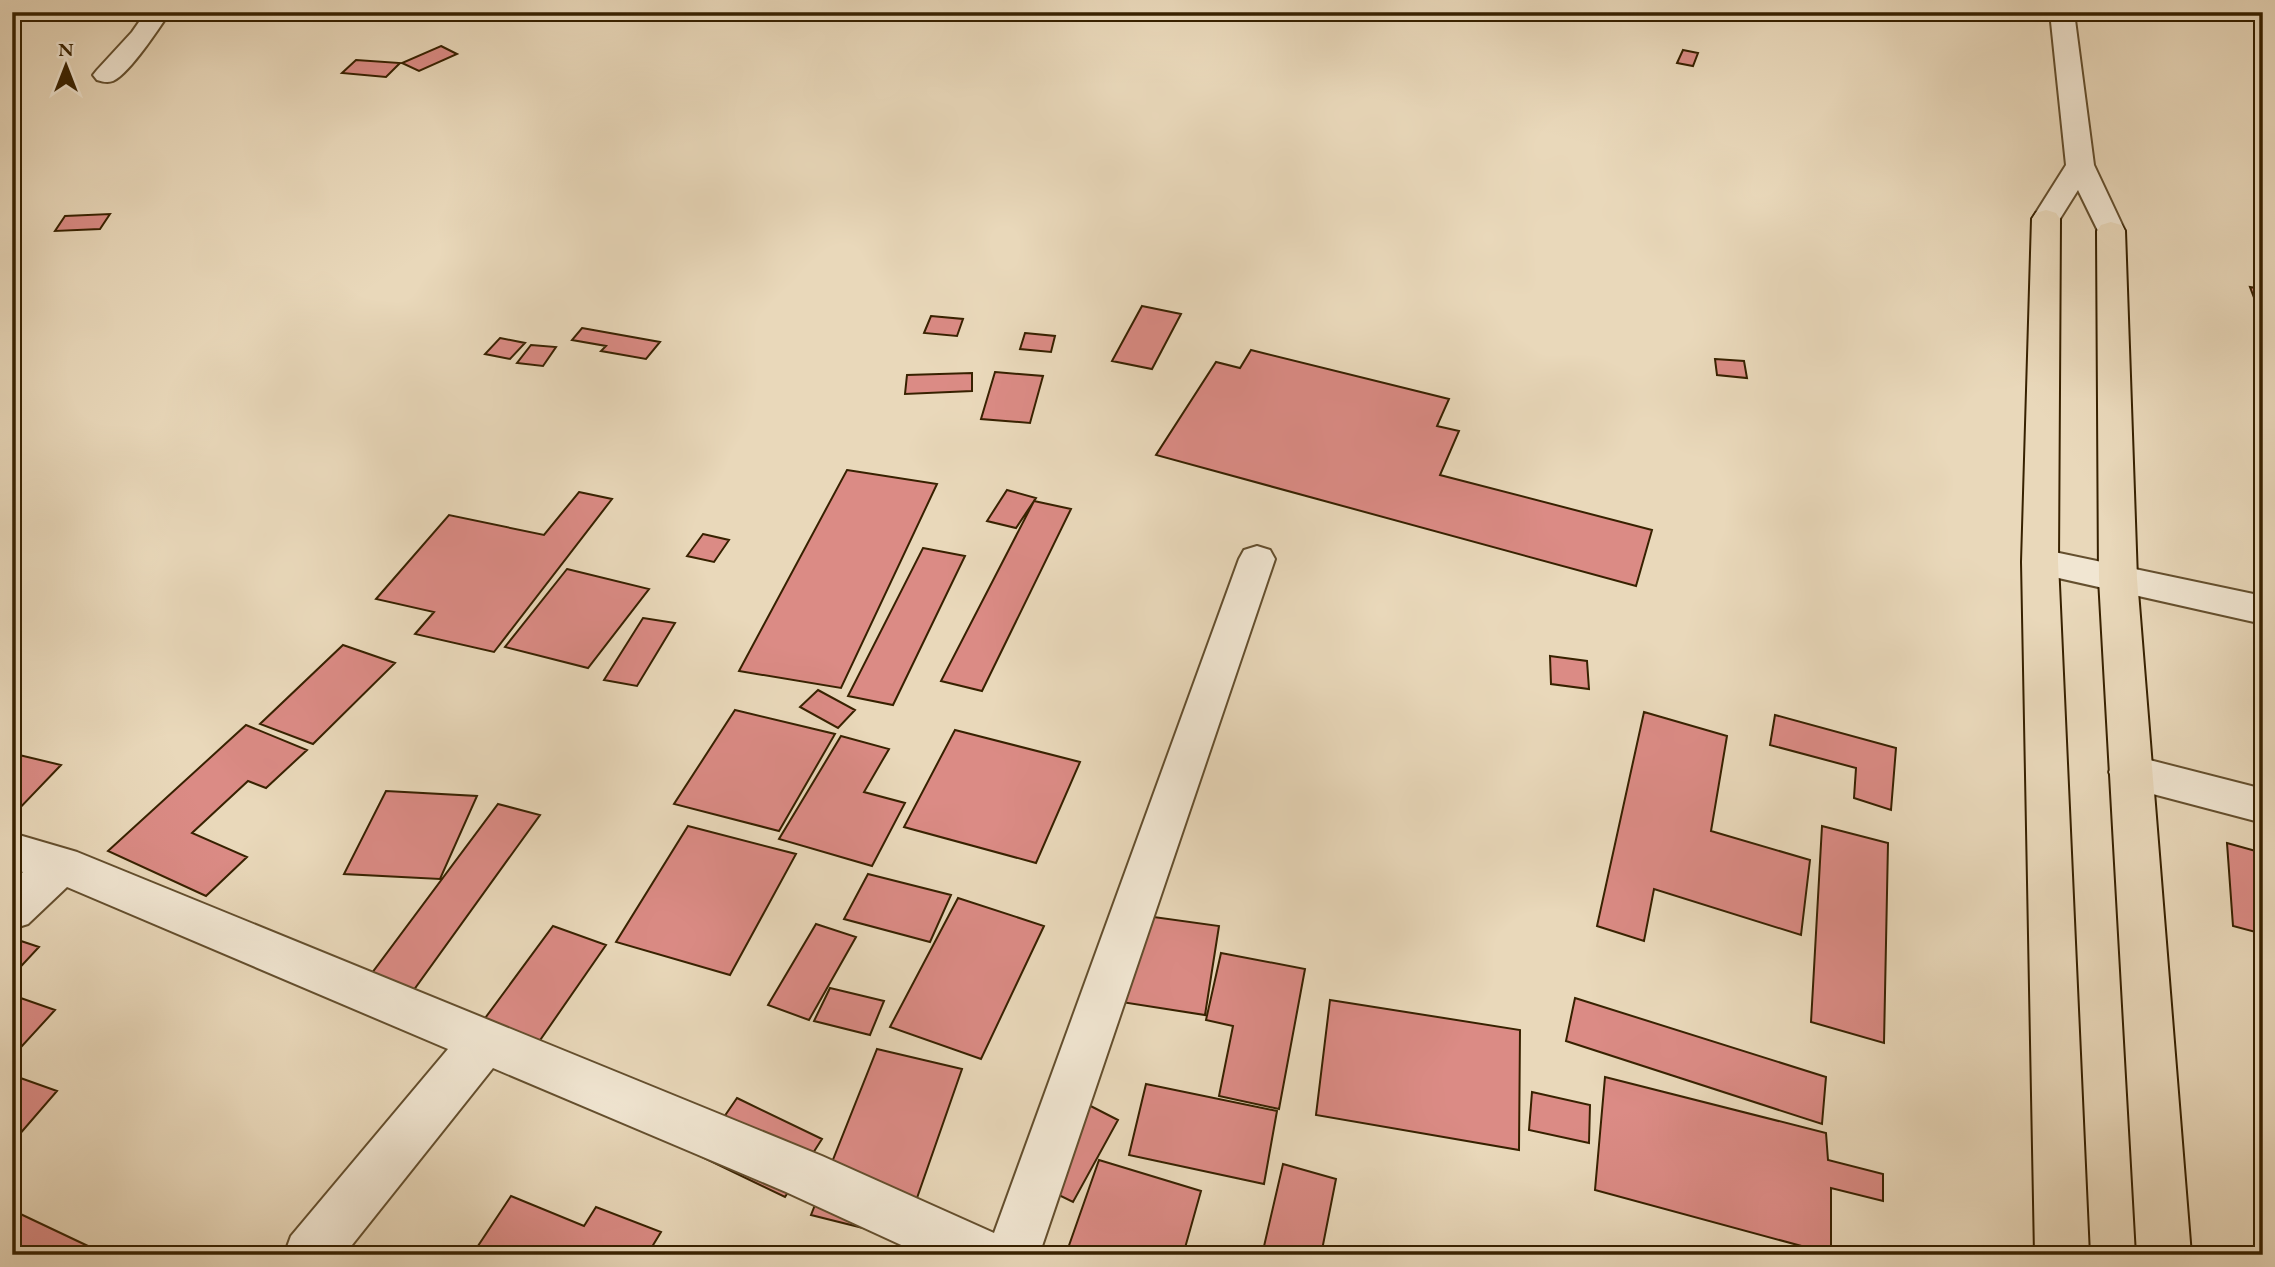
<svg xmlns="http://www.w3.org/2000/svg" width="2275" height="1267" viewBox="0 0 2275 1267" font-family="'EB Garamond',serif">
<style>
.building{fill:#db8b85;stroke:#372100;stroke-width:2}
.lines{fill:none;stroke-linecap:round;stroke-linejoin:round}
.minor-casing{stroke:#644f2e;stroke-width:4}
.major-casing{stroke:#372100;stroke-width:4}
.minor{fill:#f1e6d2;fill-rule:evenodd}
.major{fill:#e9d8ba;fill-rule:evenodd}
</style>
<rect width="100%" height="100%" fill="#e9d8ba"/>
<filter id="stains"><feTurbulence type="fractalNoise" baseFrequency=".00286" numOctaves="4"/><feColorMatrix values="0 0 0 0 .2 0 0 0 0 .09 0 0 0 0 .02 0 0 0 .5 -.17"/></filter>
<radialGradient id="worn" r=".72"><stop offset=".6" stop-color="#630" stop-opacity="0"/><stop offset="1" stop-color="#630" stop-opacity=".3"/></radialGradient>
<path class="building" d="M441 46 457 54 419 71 402 63Z
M1683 50 1698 53 1693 66 1677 63Z
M356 60 400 63 386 77 342 73Z
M110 214 100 229 55 231 65 216Z
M2250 287 2263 289V312L2259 311Z
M1142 306 1181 314 1152 369 1112 361Z
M931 316 963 319 957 336 924 333Z
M582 328 660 342 646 359 601 351 606 346 572 340Z
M1025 333 1055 336 1051 352 1020 349Z
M500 338 525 343 510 359 485 354Z
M531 345 556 347 543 366 517 363Z
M1251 350 1449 399 1437 426 1459 431 1440 475 1652 530 1636 586 1156 455 1216 362 1240 368Z
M1715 359 1744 361 1747 378 1717 375Z
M995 372 1043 376 1030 423 981 419Z
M972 373V391L905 394 907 375Z
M847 470 937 484 841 688 739 671Z
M1007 490 1036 498 1016 528 987 521Z
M579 492 612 499 494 652 415 634 434 612 376 599 449 515 544 535Z
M1034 501 1071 509 982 691 941 681Z
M703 534 729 540 714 562 687 556Z
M923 548 965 556 893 705 848 696Z
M567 569 649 589 588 668 505 647Z
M643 618 675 623 637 686 604 680Z
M343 645 395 663 313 744 260 724Z
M1550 656 1587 661 1589 689 1551 684Z
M818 690 855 710 838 728 800 707Z
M735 710 835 734 779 831 674 804Z
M1644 712 1727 736 1711 831 1810 860 1801 935 1654 889 1644 941 1597 926Z
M1775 715 1896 748 1891 810 1854 798 1856 768 1770 745Z
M246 725 307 750 266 788 248 781 192 833 247 857 206 896 108 851Z
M955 730 1080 762 1036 863 904 827Z
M841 736 889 749 864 792 905 803 872 866 779 839Z
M15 754 61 765 16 812 12 811V757Z
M386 791 477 796 440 879 344 874Z
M498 804 540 815 413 991 369 977Z
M688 826 796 854 730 975 616 942Z
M1822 826 1888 843 1884 1043 1811 1022Z
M2227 843 2263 853V934L2233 926Z
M868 874 951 895 930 942 844 919Z
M958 898 1044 926 981 1059 890 1027Z
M1132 914 1219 926 1205 1015 1115 1001Z
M816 924 856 937 809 1020 768 1005Z
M553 926 606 945 536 1046 480 1025Z
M12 938 39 947 12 976Z
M1221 953 1305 969 1279 1109 1219 1096 1233 1026 1206 1020Z
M830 988 884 1001 870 1035 814 1021Z
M12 995 55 1010 12 1057Z
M1575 998 1826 1077 1822 1124 1566 1041Z
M1330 1000 1520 1030 1519 1150 1316 1115Z
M877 1049 962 1069 903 1238 811 1215Z
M12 1075 57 1091 12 1143Z
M1605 1077 1826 1133 1828 1160 1883 1174V1201L1831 1188V1254L1595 1190Z
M1146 1084 1277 1111 1264 1184 1129 1155Z
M1532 1092 1590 1105 1589 1143 1529 1130Z
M737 1098 822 1139 785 1197 698 1155Z
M1075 1098 1118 1120 1073 1202 1028 1180Z
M1099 1160 1201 1191 1183 1255 1066 1254Z
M1283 1164 1336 1179 1321 1255H1262Z
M511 1196 584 1226 596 1207 661 1232 647 1255H472Z
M12 1210 107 1255H12Z"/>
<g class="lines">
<g class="minor-casing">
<path id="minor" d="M146 12H170C159 28 130 73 113 81 108 83 103 82 97 80L93 75 97 70 132 32Z
M2050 12H2074L2094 165 2125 231 2121 237 2111 240 2101 237 2078 190 2056 225 2046 228 2036 225 2032 219 2066 165Z
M1257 546 1270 550 1275 559 1039 1255H923L786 1192 493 1068 344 1255H284L291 1236 448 1049 67 887 28 924 12 929V882L23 872 12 869V833L77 852 822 1156 994 1233 1239 559 1244 550Z
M2040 549 2263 596V624L2027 571 2022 562 2027 553Z
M2130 755 2263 789V823L2115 784 2109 772 2115 760Z"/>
</g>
<g class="major-casing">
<path id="major" d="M2046 210 2056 213 2060 219 2058 562 2089 1255H2035L2022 562 2032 219 2036 213Z
M2111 222 2121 225 2125 231 2137 579 2191 1255H2137L2099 579 2097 231 2101 225Z"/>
</g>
<use href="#minor" class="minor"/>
<use href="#major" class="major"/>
</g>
<rect width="2275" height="1267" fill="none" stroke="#e9d8ba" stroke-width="42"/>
<rect x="14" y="14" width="2247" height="1239" fill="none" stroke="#372100" stroke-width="3.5"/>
<rect x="21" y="21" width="2233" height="1225" fill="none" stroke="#372100" stroke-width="2"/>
<g transform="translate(66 66)" stroke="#f1e6d2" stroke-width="5" paint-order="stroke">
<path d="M0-5L12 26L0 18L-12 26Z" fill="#372100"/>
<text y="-10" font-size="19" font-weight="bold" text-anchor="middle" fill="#372100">N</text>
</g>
<rect width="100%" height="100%" filter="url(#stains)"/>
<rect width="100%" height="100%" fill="url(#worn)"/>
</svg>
